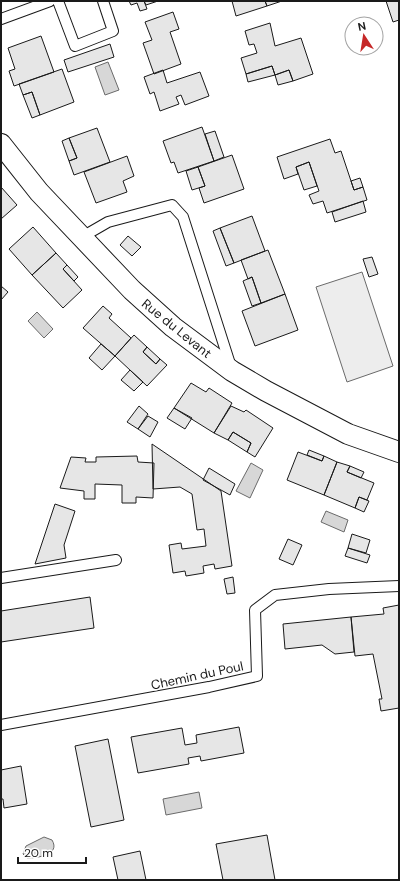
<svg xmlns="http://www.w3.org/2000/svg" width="400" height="881" viewBox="0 0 400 881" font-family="'DM Sans',sans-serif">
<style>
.built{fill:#ededed;stroke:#6a6a6a}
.water{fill:#d7d7d7;stroke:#6a6a6a}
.building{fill:#e6e6e6;stroke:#1a1a1a}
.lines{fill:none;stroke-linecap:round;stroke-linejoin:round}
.service-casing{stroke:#1a1a1a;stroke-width:12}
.minor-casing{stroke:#1a1a1a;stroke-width:22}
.service{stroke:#fff;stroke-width:10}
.minor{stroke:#fff;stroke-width:20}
.labels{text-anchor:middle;stroke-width:3;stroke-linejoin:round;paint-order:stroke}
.street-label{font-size:13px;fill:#1a1a1a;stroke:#fff}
</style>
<rect width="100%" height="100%" fill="#fff"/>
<path class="built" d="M362 272 393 366 347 382 316 287Z"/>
<path class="water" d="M108 62 119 90 105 95 95 67Z
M37 312 53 329 44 338 28 321Z
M251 463 263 470 250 498 236 491Z
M326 511 348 520 344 532 321 522Z
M199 792 202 808 166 815 163 799Z
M44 837 52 840C61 855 37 858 27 858L23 854 26 846Z"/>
<path class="building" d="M129 1H144L147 9 140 11 137 3 131 5Z
M144 1H158L146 5Z
M232 1H265L267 6 236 16Z
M265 1H282L267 6Z
M386 1H399V20L393 22Z
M173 12 179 29 170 32 181 64 154 74 143 43 152 40 145 22Z
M270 23 275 46 301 38 313 74 293 81 289 70 275 75 272 66 246 74 241 58 257 53 254 44 249 45 245 31Z
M41 36 54 72 14 86 9 71 15 69 8 48Z
M110 44 114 57 68 72 64 60Z
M272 66 275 75 248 82 246 74Z
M62 69 74 102 40 115 32 92 23 95 19 84Z
M163 70 167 83 200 72 209 96 185 105 181 95 176 97 179 104 160 111 154 92 150 94 144 77Z
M289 70 293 81 278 85 275 75Z
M32 92 40 115 32 118 23 95Z
M202 127 214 161 178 173 174 162 171 163 163 141Z
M97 128 110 162 74 175 69 161 77 158 69 138Z
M215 131 224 157 214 161 205 134Z
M69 138 77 158 69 161 62 141Z
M330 139 335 153 341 151 354 190 363 187 367 200 327 213 323 201 313 204 309 195 319 191 309 162 296 167 298 174 284 179 277 157Z
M232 155 244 189 204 203 199 188 205 186 198 167Z
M127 156 134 176 123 181 127 192 96 203 84 172Z
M309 162 317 186 304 190 296 167Z
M198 167 205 186 192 190 186 171Z
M360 178 363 187 354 190 351 181Z
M1 187 17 205 1 219Z
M363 201 366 212 335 222 332 212Z
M252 216 265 251 234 263 220 228Z
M33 227 56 253 32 275 9 249Z
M220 228 234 263 226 266 213 231Z
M128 236 141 247 132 256 120 245Z
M268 250 285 294 261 303 252 277 248 279 241 260Z
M56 253 67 265 63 269 82 290 63 308 32 275Z
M372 257 378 274 369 277 363 259Z
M67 265 78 277 74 281 63 269Z
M252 277 261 303 252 306 243 281Z
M1 286 8 292 1 300Z
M285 294 298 330 255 346 242 311Z
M103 306 112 314 109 318 131 338 115 356 83 328Z
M134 335 147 347 143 352 156 364 160 359 167 365 147 386 115 356Z
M101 344 115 356 102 370 89 358Z
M147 347 160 359 156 364 143 352Z
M130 370 143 382 134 391 121 380Z
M191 383 206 392 209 388 232 403 214 433 174 408Z
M139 406 148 414 138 429 127 422Z
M231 406 244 412 246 410 273 428 255 457 247 452 251 443 233 432 228 440 214 433Z
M174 408 192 418 185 429 167 418Z
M148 416 158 422 150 437 138 429Z
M233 432 251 443 247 452 228 440Z
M152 444 221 491 232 566 215 569 214 564 203 566 204 573 186 576 185 571 173 573 169 545 181 543 182 549 206 546 204 529 197 530 192 494 180 487 153 489Z
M309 450 324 456 322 461 307 455Z
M298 452 322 461 324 456 337 462 324 495 287 480Z
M137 456 138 462 154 463 153 498 136 497V503H122V485L95 484V499H84V491L60 488 71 457 86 458 85 462H96V457Z
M337 462 350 466 347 472 374 483 367 500 359 497 355 508 324 495Z
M350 466 364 472 361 478 347 472Z
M209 468 235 484 230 495 203 480Z
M359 497 369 501 364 512 355 508Z
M55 504 75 511 64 545 66 558 35 564Z
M352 534 370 540 366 553 348 548Z
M288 539 302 545 293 565 279 559Z
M348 548 370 555 367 563 345 556Z
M233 577 235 593 227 594 224 579Z
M90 597 94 628 1 642V611Z
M399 605V708L381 711 379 699H382L373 654 355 656 351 617 384 614 383 608Z
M351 617 354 652 335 654 322 645 285 649 283 624Z
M239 727 244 753 201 761 200 756 188 758 189 764 138 773 131 737 182 728 185 745 197 743 196 735Z
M108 739 124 820 91 827 75 746Z
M21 766 27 804 4 808 3 799H1V770Z
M267 835 275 880H223L216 844Z
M140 851 146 880H118L113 857Z"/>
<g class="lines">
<g class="service-casing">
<path id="service" d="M58 1 75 46 113 31 103 1
M1 19 50 1
M82 237 108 222 172 205 183 217 231 367
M1 578 116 560
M1 725 209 687 257 676 255 610 275 595 329 589 399 586"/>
</g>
<g class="minor-casing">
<path id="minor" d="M1 144 39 192 132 290 173 327 232 371 266 391 348 434 399 452"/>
</g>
<use href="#service" class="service"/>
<use href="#minor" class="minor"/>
</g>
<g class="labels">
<g class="street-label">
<text transform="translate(177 328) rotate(39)" y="5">Rue du Levant</text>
<text transform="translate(197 675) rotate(-12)" y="5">Chemin du Poul</text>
</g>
</g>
<rect width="400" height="881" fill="none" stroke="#1a1a1a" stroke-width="4"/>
<g transform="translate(364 36) rotate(348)"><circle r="19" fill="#ffffff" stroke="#a3a3a3"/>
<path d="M0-3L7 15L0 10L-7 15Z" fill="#c62828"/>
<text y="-6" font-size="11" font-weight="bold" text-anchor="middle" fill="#1a1a1a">N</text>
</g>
<path d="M18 857v6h68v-6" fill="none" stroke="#1a1a1a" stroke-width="2"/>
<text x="24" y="857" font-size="12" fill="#1a1a1a" stroke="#ffffff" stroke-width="3" paint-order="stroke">20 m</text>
</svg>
